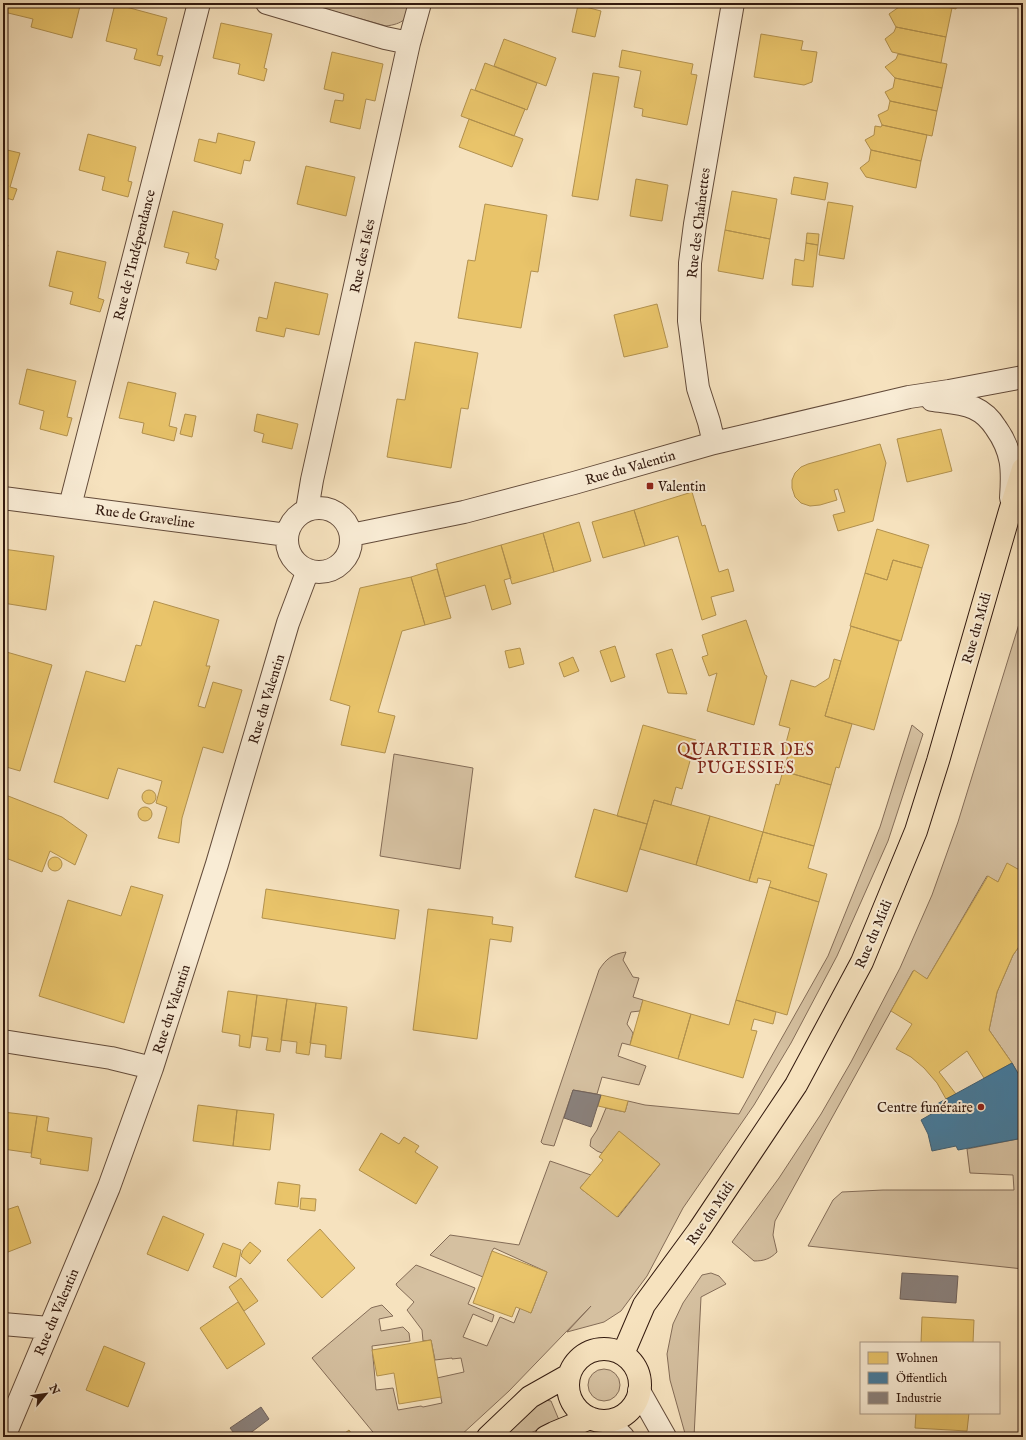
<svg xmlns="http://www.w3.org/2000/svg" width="1026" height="1440" viewBox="0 0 1026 1440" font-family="'IM FELL English',serif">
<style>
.green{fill:#d5c0a0;stroke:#846c57}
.homes{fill:#e9c46a;stroke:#b2914e}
.public{fill:#457b9d;stroke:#3f5e72}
.industry{fill:#8a817c;stroke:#70625b}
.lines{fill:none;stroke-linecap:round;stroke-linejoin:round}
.minor-casing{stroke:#634b3a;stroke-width:24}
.major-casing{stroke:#32190e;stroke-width:24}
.minor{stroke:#f9ecd5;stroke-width:22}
.major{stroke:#f6e2be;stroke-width:22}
.poi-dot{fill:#8f2418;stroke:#f9ecd5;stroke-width:1.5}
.labels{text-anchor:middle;stroke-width:4;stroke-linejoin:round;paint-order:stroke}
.street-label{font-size:14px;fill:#32190e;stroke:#f9ecd5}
.poi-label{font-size:14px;fill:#32190e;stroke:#f9ecd5;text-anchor:start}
.quarter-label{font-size:16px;letter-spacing:1px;fill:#7a1f14;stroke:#f9ecd5}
</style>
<rect width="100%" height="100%" fill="#f6e2be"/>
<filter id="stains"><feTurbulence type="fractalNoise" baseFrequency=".005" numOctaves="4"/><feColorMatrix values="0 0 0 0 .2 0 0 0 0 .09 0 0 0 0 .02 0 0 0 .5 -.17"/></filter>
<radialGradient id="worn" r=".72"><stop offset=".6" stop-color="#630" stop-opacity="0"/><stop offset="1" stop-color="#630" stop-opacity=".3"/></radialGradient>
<path class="green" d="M305 3H413C409 19 402 24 386 26Z
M1023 611V872L1007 864 998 882 987 876 927 979 913 971 775 1221 773 1235 777 1252C770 1259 764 1261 754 1261L732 1242 779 1178 821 1114 851 1062 900 968 932 895 958 822Z
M912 725 923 734 888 841 837 956 791 1043 754 1105 683 1208 647 1276 621 1311 604 1322 567 1332 591 1306 509 1391 459 1437H377L312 1358 371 1308 374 1307 382 1305 393 1316 379 1319 381 1331 403 1327 409 1333 410 1341 372 1346 376 1390 393 1388 398 1410 421 1406 423 1407 442 1403 437 1378 464 1372 461 1358 452 1359V1358L435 1360 431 1340 423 1341 422 1330 407 1310 414 1302 397 1286 396 1284 416 1265 475 1288 468 1304 494 1315 492 1322 473 1314 463 1337 487 1346 500 1317 514 1323 520 1308 531 1313 547 1272 494 1248 492 1251 483 1277 430 1255 450 1235 519 1245 550 1161 591 1175 580 1188 618 1217 660 1164 619 1132 602 1153 597 1151 590 1146 591 1139 597 1130 606 1108 625 1112 628 1101 645 1105 739 1114 828 956 880 827Z
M394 754 473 768 460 869 380 856Z
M1023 941V1082L1012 1063 989 1030 997 992 1013 955Z
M626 952 623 960 633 977 639 978 633 997 643 1000 640 1011 631 1012 627 1024 633 1033 630 1045 622 1043 618 1056 646 1066 639 1085 602 1077 597 1094 573 1090 554 1146 543 1144 541 1142 599 970C606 959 612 954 626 952Z
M1023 1138V1269L808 1246 833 1200 842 1192 883 1190H1014L1013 1175 970 1173 967 1149Z
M711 1273 719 1276 726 1284 701 1297 694 1437H686L670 1380 667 1354 673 1324 683 1303 702 1275Z
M588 1385a16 16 0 1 1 32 0a16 16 0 1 1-32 0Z
M545 1400 551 1401 559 1420 522 1437H504L536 1406Z"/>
<path class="homes" d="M6 3H67L80 6 72 38 31 27 33 19 4 12Z
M900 3H927L952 8 946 37 896 27 889 14 899 7Z
M927 3H957L956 9Z
M115 4 167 18 157 55 163 56 160 66 134 59 137 49 106 41Z
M578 5 601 11 595 37 572 32Z
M221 23 272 34 264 68 267 69 264 81 238 74 240 64 213 58Z
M896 27 946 37 941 63 892 52 885 39 894 32Z
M761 34 803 41 801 50 817 52 812 82 804 85 754 77Z
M504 39 556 58 546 86 494 66Z
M622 50 693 64 691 74 697 75 687 125 642 116 643 109 634 107 641 71 619 67Z
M332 52 383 64 375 101 366 99 360 129 330 122 335 100 343 101 344 94 324 89Z
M898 54 947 64 942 88 895 78 885 67 896 59Z
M485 63 537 83 527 110 475 90Z
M593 73 619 77 598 200 572 196Z
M895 78 942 88 937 111 890 101 885 92 893 88Z
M471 89 525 109 514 136 461 116Z
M890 101 937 111 932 136 882 125 878 115 888 110Z
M469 119 523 139 512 167 459 147Z
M882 125 927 135 921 161 871 150 865 140 874 135 875 126 881 127Z
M218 133 255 142 250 161 244 160 241 174 194 161 199 139 216 143Z
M88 134 136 147 128 181 132 182 128 197 102 190 105 177 79 170Z
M3 149 20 153 10 187 17 189 13 200 3 197Z
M871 150 921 161 916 188 866 177 860 168 869 161Z
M306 166 355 177 346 216 297 204Z
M794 177 828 183 825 200 791 194Z
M636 179 668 185 662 221 630 216Z
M732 191 777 199 770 239 725 230Z
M828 202 853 206 844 259 819 255Z
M485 204 547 215 538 272 531 271 521 328 458 318 468 260 475 261Z
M173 211 223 224 215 258 219 260 216 270 186 263 189 253 164 247Z
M725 230 770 239 763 279 718 271Z
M807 233 819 234 818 245 806 243Z
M806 243 818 245 813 287 792 285 795 259 804 261Z
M3 244 8 245 4 259H3Z
M57 251 106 262 98 298 104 300 100 312 70 304 73 292 49 286Z
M275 282 328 294 319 335 286 328 284 337 256 331 259 317 267 319Z
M657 304 668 347 624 357 614 315Z
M415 342 478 353 468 409 461 408 451 468 387 457 397 399 405 400Z
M27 369 76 381 67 417 72 418 67 436 40 429 44 411 19 404Z
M128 382 176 393 169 426 177 428 174 441 142 433 144 423 119 418Z
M185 414 196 416 192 437 180 434Z
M257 414 298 424 292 449 262 442 264 434 254 431Z
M941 429 952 471 907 482 897 439Z
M880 444 886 463 873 521 838 531 833 515 845 512 838 489 834 490 837 500 820 505 810 506 801 503 795 497 792 488V480L795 473 801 467 808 464Z
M692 492 702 526 705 525 719 572 728 569 734 591 711 597 716 615 702 620 678 536 645 546 634 510Z
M634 510 645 546 603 558 592 522Z
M579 522 591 561 554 572 543 533Z
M877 529 929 545 922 568 893 560 887 580 865 573Z
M543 533 554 572 512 584 501 545Z
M501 545 511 578 504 580 511 604 492 610 485 585 445 597 436 564Z
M3 549 54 556 46 610 3 603Z
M893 560 922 568 901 641 850 626 865 573 887 580Z
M437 569 451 618 425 625 411 577Z
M411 577 425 625 402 631 378 712 395 716 385 753 341 745 350 706 330 700 360 588Z
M154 601 219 620 206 666H210L198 706 205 708 213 682 242 690 223 753 203 747 182 818 179 843 158 838 167 807 156 803 162 781 118 768 108 799 54 782 86 671 125 682 136 645 141 646Z
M746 620 765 675 767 676 754 725 707 711 717 673 709 676 702 657 708 655 702 635Z
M851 626 899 641 874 730 825 716Z
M615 646 625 677 611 682 600 651Z
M520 648 524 664 509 668 505 651Z
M672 649 687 694 668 693 656 654Z
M3 651 52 665 20 771 3 766Z
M573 657 579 671 564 677 559 663Z
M834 659 841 661 825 716 852 724 839 768 836 767 831 785 783 771 788 755 783 754 790 728 779 725 791 680 815 687 829 678Z
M643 725 696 740 682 789 676 787 671 805 654 800 647 824 617 816Z
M783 771 831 785 814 846 763 832 776 784 779 785Z
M142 797a7 7 0 1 1 14 0a7 7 0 1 1-14 0Z
M3 794 62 817 87 835 75 865 50 851 42 872 3 857Z
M654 800 710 816 696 865 640 849Z
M138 814a7 7 0 1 1 14 0a7 7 0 1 1-14 0Z
M594 809 647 824 627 892 575 877Z
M710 816 763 832 749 881 696 865Z
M763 832 814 846 808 868 827 874 819 902 769 887 771 881 758 878 757 883 749 881Z
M48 864a7 7 0 1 1 14 0a7 7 0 1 1-14 0Z
M1007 863 1023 872V941L1013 955 997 992 989 1030 1012 1063 984 1078 967 1051 939 1072 956 1094 946 1099 937 1083 924 1068 911 1057 896 1049 912 1024 891 1011 914 970 927 979 988 876 998 882Z
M131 886 163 895 124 1023 39 996 68 900 121 916Z
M769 887 819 902 787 1015 736 1000Z
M266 889 399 910 395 939 262 918Z
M428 909 493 917 492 924 513 927 511 942 490 939 477 1039 413 1030Z
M228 991 257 995 250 1048 239 1046 240 1035 222 1032Z
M257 995 287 999 280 1052 266 1050 268 1038 252 1036Z
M287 999 316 1003 309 1055 296 1053 297 1042 281 1040Z
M643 1000 691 1014 678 1059 630 1045Z
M736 1000 776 1012 773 1024 754 1019 751 1030 757 1031 743 1078 678 1059 691 1014 729 1025Z
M316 1003 347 1007 341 1059 325 1057 326 1045 310 1043Z
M601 1095 628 1101 625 1112 598 1106Z
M198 1105 237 1110 233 1146 193 1141Z
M237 1110 274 1114 270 1150 233 1146Z
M3 1112 37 1116 31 1153 3 1149Z
M37 1116 49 1118 47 1131 92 1138 88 1171 40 1164 41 1159 31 1157Z
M619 1131 660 1164 617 1217 580 1188 603 1160 599 1157Z
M381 1133 399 1144 404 1137 419 1146 415 1152 438 1167 416 1204 359 1170Z
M278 1182 300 1185 298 1207 275 1204Z
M301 1198 316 1199 315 1211 300 1209Z
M18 1206 31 1243 3 1254V1211Z
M163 1216 204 1234 188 1271 147 1254Z
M320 1229 355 1268 322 1298 287 1260Z
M250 1242 261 1251 250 1264 241 1256 243 1250Z
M223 1243 241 1250 236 1277 213 1267Z
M492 1251 547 1272 531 1313 516 1307 512 1317 473 1303Z
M241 1278 258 1301 244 1311 229 1287Z
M238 1302 265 1344 227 1369 200 1328Z
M922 1317 974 1320 973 1343H921Z
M431 1340 441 1397 399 1404 394 1373 377 1376 372 1350Z
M104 1346 145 1363 128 1407 86 1390Z
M916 1413H969L967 1431 915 1428Z
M349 1430 354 1437H340Z"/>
<path class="public" d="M1012 1063 1023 1082V1138L958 1150 956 1146 932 1151 928 1134 921 1120 940 1109 937 1104Z"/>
<path class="industry" d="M573 1090 601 1095 591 1127 564 1118Z
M902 1273 958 1276 956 1303 900 1299Z
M261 1407 269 1419 245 1437H237L230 1428Z"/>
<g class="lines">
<g class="minor-casing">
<path id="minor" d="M267 3 385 38 409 43
M932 400C945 402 961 402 974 408 983 412 991 420 996 428 1013 452 1013 470 1011 498
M714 443 709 422 698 388 689 321 690 263 695 224 733 3
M3 498 287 535
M70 506 199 3
M287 540a32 32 0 1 1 64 0a32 32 0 1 1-64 0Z
M307 510 312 480 409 43 420 3
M351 535 464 512 574 483 714 443 909 397 949 391 1023 377
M3 1041 111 1058 152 1068
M3 1324 49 1328
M639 1391 665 1437
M607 1421 623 1437
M4 1437 109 1187 152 1068 217 864 288 623 308 570"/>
</g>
<g class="major-casing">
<path id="major" d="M568 1385a36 36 0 1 1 72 0a36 36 0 1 1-72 0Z
M623 1354 644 1305 699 1230 796 1085 862 962 916 831 938 761 1010 511 1023 469
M488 1437 530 1397 569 1375
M546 1437 554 1433 590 1418"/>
</g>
<use href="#minor" class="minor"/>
<use href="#major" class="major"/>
</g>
<g class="poi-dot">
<rect x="646" y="482" width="8" height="8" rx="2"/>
<circle cx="981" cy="1107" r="4"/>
</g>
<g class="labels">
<g class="street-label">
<text transform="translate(698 223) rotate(-83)" y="5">Rue des Chaînettes</text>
<text transform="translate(134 255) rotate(-76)" y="5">Rue de l'Indépendance</text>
<text transform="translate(362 256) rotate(-78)" y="5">Rue des Isles</text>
<text transform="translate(630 467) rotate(-16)" y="5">Rue du Valentin</text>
<text transform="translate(145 516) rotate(8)" y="5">Rue de Graveline</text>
<text transform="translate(976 628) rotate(-74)" y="5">Rue du Midi</text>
<text transform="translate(266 699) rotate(-73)" y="5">Rue du Valentin</text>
<text transform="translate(873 934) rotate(-67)" y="5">Rue du Midi</text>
<text transform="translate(171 1009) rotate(-72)" y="5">Rue du Valentin</text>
<text transform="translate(710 1213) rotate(-56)" y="5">Rue du Midi</text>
<text transform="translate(56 1312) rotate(-67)" y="5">Rue du Valentin</text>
</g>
<g class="poi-label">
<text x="658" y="491">Valentin</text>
<text x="973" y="1112" text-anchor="end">Centre funéraire</text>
</g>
<g class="quarter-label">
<text x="746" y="755">QUARTIER DES<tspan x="746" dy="18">PUGESSIES</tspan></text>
</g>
</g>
<rect width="1026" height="1440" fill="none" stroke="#f6e2be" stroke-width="16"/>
<rect x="4" y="4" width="1018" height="1432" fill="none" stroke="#32190e" stroke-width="2"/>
<rect x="8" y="8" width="1010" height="1424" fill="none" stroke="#32190e"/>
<rect x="860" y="1342" width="140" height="72" fill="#f9ecd5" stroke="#a99885"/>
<rect x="868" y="1352" width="20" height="12" fill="#e9c46a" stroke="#a99885"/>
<text x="896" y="1362" font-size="12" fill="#32190e">Wohnen</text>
<rect x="868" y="1372" width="20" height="12" fill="#457b9d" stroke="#a99885"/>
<text x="896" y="1382" font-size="12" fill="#32190e">Öffentlich</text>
<rect x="868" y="1392" width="20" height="12" fill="#8a817c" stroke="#a99885"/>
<text x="896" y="1402" font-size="12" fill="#32190e">Industrie</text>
<g transform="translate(46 1394) rotate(61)" stroke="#f9ecd5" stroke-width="3" paint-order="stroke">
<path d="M0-3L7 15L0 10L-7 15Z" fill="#32190e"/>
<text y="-6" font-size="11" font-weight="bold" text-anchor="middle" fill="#32190e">N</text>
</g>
<rect width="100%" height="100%" filter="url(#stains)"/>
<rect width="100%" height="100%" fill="url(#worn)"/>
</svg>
